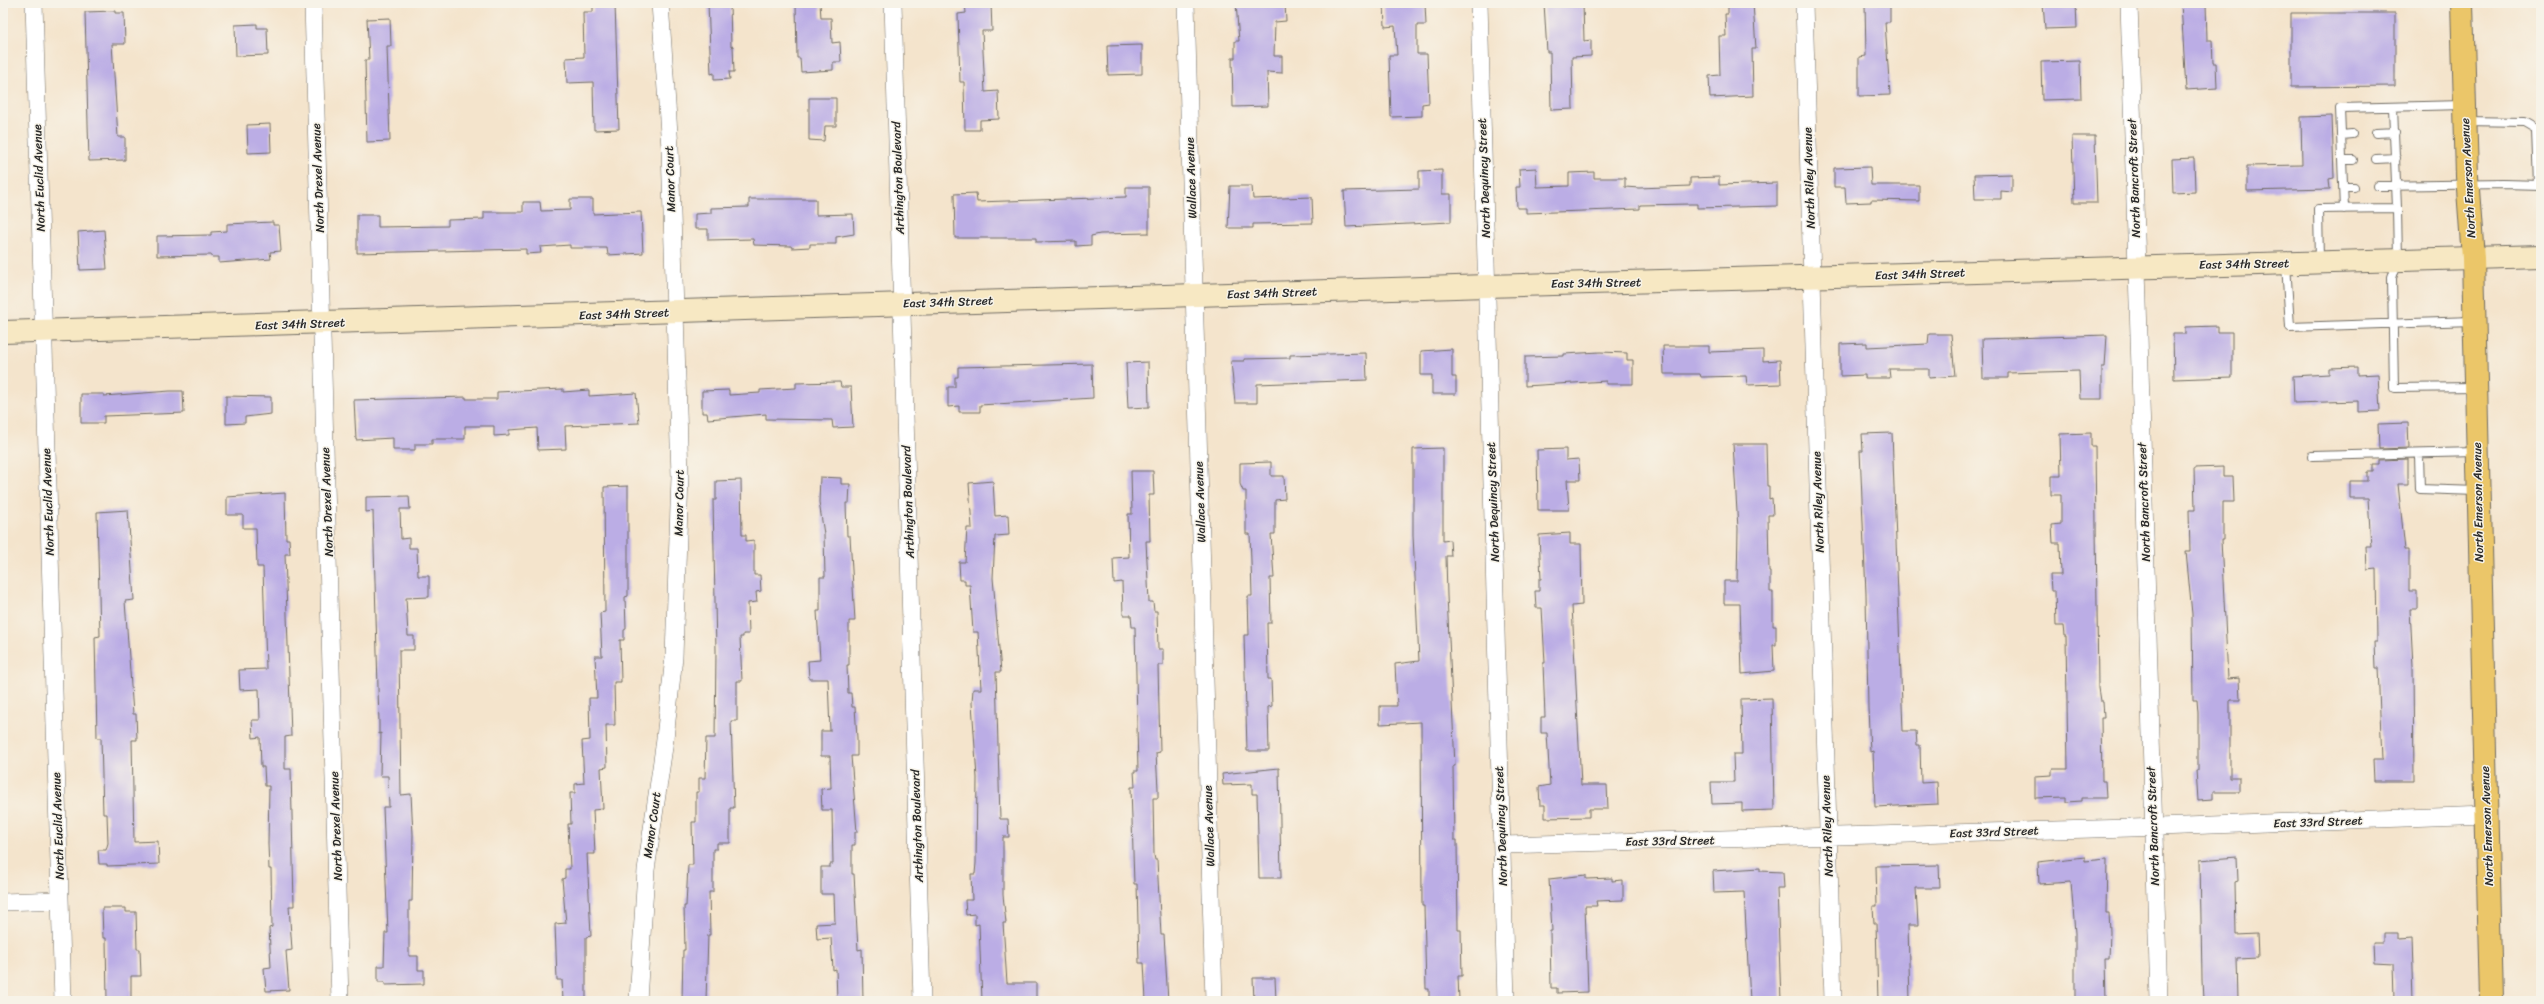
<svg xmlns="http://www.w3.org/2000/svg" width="2544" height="1004" viewBox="0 0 2544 1004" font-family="Sriracha,sans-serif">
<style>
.building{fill:#bbade5}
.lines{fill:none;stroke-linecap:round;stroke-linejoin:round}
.service-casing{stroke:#716c63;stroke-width:10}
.minor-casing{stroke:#716c63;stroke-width:18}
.secondary-casing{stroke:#716c63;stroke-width:24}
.primary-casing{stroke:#716c63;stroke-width:24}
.service{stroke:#fff;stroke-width:8}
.minor{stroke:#fff;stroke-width:17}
.secondary{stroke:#f7e8c3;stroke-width:22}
.primary{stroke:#ebc669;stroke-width:22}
.labels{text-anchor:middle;stroke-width:3;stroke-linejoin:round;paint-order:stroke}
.street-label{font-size:12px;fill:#2b2b2b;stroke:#f7f3e8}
</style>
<rect width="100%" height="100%" fill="#f7f3e8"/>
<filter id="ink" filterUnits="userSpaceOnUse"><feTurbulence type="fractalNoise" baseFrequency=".025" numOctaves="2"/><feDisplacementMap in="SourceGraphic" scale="8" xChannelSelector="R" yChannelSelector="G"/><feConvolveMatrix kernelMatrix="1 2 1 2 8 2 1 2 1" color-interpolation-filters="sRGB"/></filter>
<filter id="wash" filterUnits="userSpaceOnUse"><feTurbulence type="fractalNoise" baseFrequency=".012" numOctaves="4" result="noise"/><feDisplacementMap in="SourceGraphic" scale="16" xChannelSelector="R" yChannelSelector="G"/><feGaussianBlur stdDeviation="0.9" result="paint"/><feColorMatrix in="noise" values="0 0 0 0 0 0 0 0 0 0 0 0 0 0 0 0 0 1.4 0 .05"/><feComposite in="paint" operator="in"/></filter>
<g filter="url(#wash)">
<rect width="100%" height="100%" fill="#f4e4cc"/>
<g id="blocks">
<path class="building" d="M708 3H730L731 47 733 46 734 72H729L730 79 714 80V73L711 74Z
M796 3H820L821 18H831L832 43 840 42 841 62H833V70L801 72 800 58H797Z
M965 3H991L992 31H982L985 92 998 91 999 119 980 120V130H965L964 82H960L958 14 966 13Z
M1236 3H1285L1286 21 1275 22 1274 56H1282V73L1267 72 1268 106 1233 107 1232 58H1235V41H1239Z
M1384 3H1425L1426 25H1417V54H1427L1429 103 1422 104V116L1391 117 1389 55H1397L1395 26 1385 27Z
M1544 3H1583L1584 41 1591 40V56L1572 57 1573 109 1551 110 1550 52H1547Z
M1728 3H1753L1756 49H1752L1753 96 1710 98 1709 76 1720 75 1719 36H1726L1725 14H1728Z
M1865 3H1890V22H1885L1890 95 1859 96V57L1866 56Z
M2043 3H2076L2077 28 2045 29Z
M2181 3H2206L2207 40H2212L2213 63H2216L2217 88 2186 90Z
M593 4H615L619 129 594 130 593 82 567 83 566 58 584 57 583 12H593Z
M115 11V13H124L125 44H112L118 137H125V160L89 161 85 12Z
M2291 13H2395V86L2291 87Z
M390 18 391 46H387L390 141 367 142 365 60H369L367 19Z
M257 24V28H267L268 55 236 56 235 25Z
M1142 45V74L1108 75 1107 46Z
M2080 61 2081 99 2042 100 2041 62Z
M809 98H836V126H825L824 141 809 140Z
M2332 116 2334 178 2329 179 2330 189 2247 191V166L2302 165 2301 117Z
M270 124 271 152 248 153 247 125Z
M2072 136H2095L2097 203H2074Z
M2194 158 2195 192 2173 193 2172 159Z
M1870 167 1871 185H1919V201L1871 200V202L1846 203 1845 187H1834V168Z
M1536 168 1537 187 1569 186V173L1594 172V178H1625V187L1639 188 1690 186V178L1719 177V185L1777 183V206L1697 208V204H1690L1640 205V209L1526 213V208H1517L1516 187H1520L1519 169Z
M1442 170V194H1451V222L1346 227 1344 191 1419 189V171Z
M2012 174V192L2001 191V199H1975L1974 175Z
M1230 186H1252L1253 199 1312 197 1313 223 1253 224V228H1228Z
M1126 187H1149V233L1100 234 1091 236V245L1076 246V241L1036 242V238H955L954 194 976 193 977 202 1126 197Z
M570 199H593V214L641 212 643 253 608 255 607 248H570V245L540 247 541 253 526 254V249L357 253V215H378V227L448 226V220L484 219V212H523V202H540L541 211 570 210Z
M749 199H816V215L853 214 854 234 836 237V244H810V247L792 248 791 246 754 245 753 239 708 240V229H695V214L711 213V208L749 207Z
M273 222V225H279L281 251 270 252 271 259 219 263V257H212V255L157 256V236L211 235V232L227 231V224Z
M104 230 107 269 80 270 78 232Z
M2218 326V332H2232V377L2174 379 2173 334H2185V327Z
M1929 334H1951L1955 376 1929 378V369H1889L1890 378H1865V375L1840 376V344L1867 343V347L1928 344Z
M2107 335 2105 367H2102V399H2080L2079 371 2008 373V378H1983L1982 339Z
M1663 346H1709V352L1763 350V361L1780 360 1781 384 1747 385 1746 376 1701 377 1700 374H1664Z
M1452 349V377H1456V394H1432V375H1421V351Z
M1600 352 1627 353V360H1633V384H1606V381L1525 386V357L1564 356V354Z
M1366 353 1367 380 1257 384V403H1235L1231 361H1244V359L1290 358V355Z
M1148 362 1149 407 1128 408 1126 363Z
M1092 364 1093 398 980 405V412H959V406L948 407V387H955V377H958V367Z
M2358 367V375L2378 374 2380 411 2358 412V401L2294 403 2293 376 2329 374V368Z
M840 382 841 387H851L853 427 833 428 832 420 766 419V414L708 419 707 413H702V391L729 390V395L760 393V390L796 388V383Z
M563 389V392L589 390V396L636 393 639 423 565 426 566 449 538 450 537 428 509 430V435L494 436V426H465V439H432V444H415V450H393V438L356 440 354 400 466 397V399H497V392Z
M170 391H183L184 413 104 416V423H81V394H104V396Z
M226 396 271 397V414L245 417V423L226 424Z
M2408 423 2409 448 2379 449 2378 424Z
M1892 433 1903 731H1916L1917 745H1920L1921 783 1937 782 1938 804 1875 807 1873 751 1870 752 1868 708 1866 594 1860 451H1863L1862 434Z
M2091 433V446H2095L2098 688 2100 701H2103L2104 718H2101L2102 781H2105L2106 798H2082V801L2066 802V797L2035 798V776L2052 775V769H2068L2066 636H2064L2063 626H2056L2055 591H2051L2050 575H2061L2060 543H2053L2052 525 2061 524V495H2051V476H2061L2060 434Z
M1733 444H1766L1767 486H1769V499L1772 498 1773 515H1768L1769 571H1770V592H1773V626H1776V645H1773L1774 671 1742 674 1740 604H1724V581H1737L1738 529Z
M1443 448V541L1450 540 1451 556H1446L1447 596 1455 766H1453L1454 840H1457L1458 930H1461L1462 976H1458L1459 1001H1429V989H1426L1424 906H1422L1421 722 1380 724V706H1397L1395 664 1419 661 1413 535V449Z
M1566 449V460L1579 459 1580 480H1567L1569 510H1538L1537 450Z
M2408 459V484H2398L2405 550H2409V591H2417V609H2410L2413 666 2414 781H2374L2373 759H2382L2378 668H2375L2374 642H2377L2376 569 2367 570 2366 546H2371L2368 498H2350V481H2367V472H2373V465H2379V460Z
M1271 462V476H1284L1285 499 1275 500V534H1271L1274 578H1270L1271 623H1267L1268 679H1271L1272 706 1268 707 1269 751H1247L1244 635H1249L1248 596H1252L1251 561 1250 534H1246V491H1243L1240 484V463Z
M2223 467V476H2233L2234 502H2223V540H2221L2228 679 2239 678 2240 700H2230V777H2239V792H2213V799L2198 800 2196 770H2198V713L2197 700H2193L2192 614 2186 552H2190L2189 510H2195L2194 468Z
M1131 471H1153L1154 495H1149L1150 541H1146L1149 602H1153L1154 611H1157L1158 649H1163V665H1158L1160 752 1156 753 1158 789V798H1153L1154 855 1155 860H1157L1161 935H1164L1168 1001H1146L1144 963H1139L1137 884H1134L1131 787H1135L1134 771H1138L1135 627H1132L1131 615H1123L1122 582 1114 583 1113 558 1129 557 1128 514H1132Z
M820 477 841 478V484H850L849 503H846L847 536H850L855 621H849V665H847L848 693H851L852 707H855L857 738V756H851L857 832H855V845H852V874H854L858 950 862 949 863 1001H837L836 969 833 970 831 938 817 939 816 924 835 923 834 894H821V867H830V864H833L832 810H822L821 789 831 788 830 756H821V731H830L828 679H809L808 661 820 660 817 611H820V577H825L824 534 819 502Z
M741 480 742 535H746V541L754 540V575H760L761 591 756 592 757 602 748 603 749 634H743V637H740L742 681H737V721H731L734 808H730V843H717V849H713V892H709L710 935H708L706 1001H682L683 950H685L684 906H686L688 865H693L692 822H696V792H699V778H705L706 738H715L716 651 713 500H716V481Z
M993 481 995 516 1008 515 1009 535 995 536 993 578 1001 672H996L1000 819H1008L1009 837H1003V895L1006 923H1003L1007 983H1036V999H1025V1001H982L979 924 975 925V914L966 915 965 900H972L971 874H975L976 863 977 778 972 703 973 689H981L978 632H973L970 585H965V580H960L959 562H965L967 528H972L969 483Z
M628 486V596L625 597 626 629 624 630V640H620L621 682H614L615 725H606L607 767 601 768 603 809 593 810 595 854H587L591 936 586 937V1001H563L562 980H557L555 924 566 923 562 879 565 878V869H570L568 824H571L570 793H575V784L584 783 582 741 590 740 589 698H597L595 656H602L600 613 605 612 604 487Z
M285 493 286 539H289L290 554H285L291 736 285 737V769H291L294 906H289L292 950 286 951 289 990 266 991 264 968 271 967 269 928 272 927 271 869H269L268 844 269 786H265L264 767H261L260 737 253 738 252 720H260L259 689 240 690 239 670 266 669 263 567H257L256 528H243V515H227V497Z
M409 496 410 509H400L401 539 409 538V548H417L418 576H429V597L406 598 408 636H414V650H399L401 795 411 794 413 834 412 901H409V956H418V970H424V984L385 985V982H378V966H384L385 933H388L383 807H389L388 776H380L381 733 379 734V723L373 511 366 512V497Z
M128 510 134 600 125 601 133 714H136L137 740H132L134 842 158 841 159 864 107 866V864H99L98 850H106L108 843 107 814H103L101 738H97L95 637 100 636 97 512Z
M1570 533V544H1581L1582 605 1572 606 1581 785H1607L1608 809H1589V817L1545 818V805H1540L1539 787 1550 785 1547 733H1541V717H1545L1543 663H1545L1542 608H1536L1535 591H1539V579H1541L1539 535Z
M1772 698 1774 810 1742 811V803L1712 804 1711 782H1734L1733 754H1742L1741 699Z
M1279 768 1281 878H1259L1257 794H1252V784L1223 785 1222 774Z
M2085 857V861L2107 859 2106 913H2109L2110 932 2109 959H2105L2106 1001H2078V998H2075V933L2071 882 2039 884 2038 862Z
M2237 857 2238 881 2235 882 2236 935 2257 934 2258 957 2237 958 2238 1001H2205L2203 999 2202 979 2200 860Z
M1939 865 1940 888H1916L1918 925H1908L1910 1001H1878L1876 923H1874L1873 906H1877L1876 866Z
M1760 868V871L1783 872 1784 888H1777L1781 1001H1750L1744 892 1714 893 1713 871Z
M1586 875V879L1612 878V881L1623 880V900L1596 901 1597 906H1585L1588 992 1557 993V988H1551L1550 931H1552L1549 879Z
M102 908H126V912H136L137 949H140L141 976H131V1001H107L106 938H103Z
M2384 933H2399V939L2412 938 2414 1001H2394L2393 964 2374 963 2373 942H2384Z
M1253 978H1275L1276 1001H1254Z"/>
</g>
</g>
<g filter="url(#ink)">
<use href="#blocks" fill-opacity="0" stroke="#716c63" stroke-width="1"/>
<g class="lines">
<g class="service-casing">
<path id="service" d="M2393 107 2397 208
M2466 121 2524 122 2536 129 2538 185
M2376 133 2395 132
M2341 135 2352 134
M2376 159 2396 158
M2342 160H2353
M2378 186 2503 184 2541 185
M2343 187H2354
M2344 209 2340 108 2464 105
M2319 261 2318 209 2397 208 2398 260 2392 278 2394 388 2476 387
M2286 264 2290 327 2473 321
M2419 455 2420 489 2477 491
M2312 456 2476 452"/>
</g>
<g class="minor-casing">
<path id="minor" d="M34 3 63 1001
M313 3 340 1001
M893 3 922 1001
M1186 3 1214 1001
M1479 3 1506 1001
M1804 3 1833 1001
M2129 3 2159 1001
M1502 845 2131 828 2487 815
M3 902 60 900
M638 1001 646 870 664 747 674 657 680 476 670 148 660 3"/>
</g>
<g class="secondary-casing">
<path id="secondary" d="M3 332 1487 286 2541 256"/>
</g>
<g class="primary-casing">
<path id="primary" d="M2462 3 2467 176 2473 258 2491 1001"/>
</g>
<use href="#service" class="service"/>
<use href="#minor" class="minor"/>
<use href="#secondary" class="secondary"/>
<use href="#primary" class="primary"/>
</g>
</g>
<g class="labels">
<g class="street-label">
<text transform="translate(39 178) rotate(-92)" y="4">North Euclid Avenue</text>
<text transform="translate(318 178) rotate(-92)" y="4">North Drexel Avenue</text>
<text transform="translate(898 178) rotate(-92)" y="4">Arthington Boulevard</text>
<text transform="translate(1191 178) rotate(-92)" y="4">Wallace Avenue</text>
<text transform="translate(1484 178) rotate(-92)" y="4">North Dequincy Street</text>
<text transform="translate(1809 178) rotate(-92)" y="4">North Riley Avenue</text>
<text transform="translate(2134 178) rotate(-92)" y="4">North Bancroft Street</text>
<text transform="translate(2468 178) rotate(-93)" y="4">North Emerson Avenue</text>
<text transform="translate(670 179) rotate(-92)" y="4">Manor Court</text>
<text transform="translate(2244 264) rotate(-1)" y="4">East 34th Street</text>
<text transform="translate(1920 274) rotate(-2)" y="4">East 34th Street</text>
<text transform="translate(1596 283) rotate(-1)" y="4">East 34th Street</text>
<text transform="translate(1272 293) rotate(-2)" y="4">East 34th Street</text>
<text transform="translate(948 302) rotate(-2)" y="4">East 34th Street</text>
<text transform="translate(624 314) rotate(-2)" y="4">East 34th Street</text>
<text transform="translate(300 324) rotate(-2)" y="4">East 34th Street</text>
<text transform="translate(48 502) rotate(-92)" y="4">North Euclid Avenue</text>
<text transform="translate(327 502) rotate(-92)" y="4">North Drexel Avenue</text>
<text transform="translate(908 502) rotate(-92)" y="4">Arthington Boulevard</text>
<text transform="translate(1200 502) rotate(-92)" y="4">Wallace Avenue</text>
<text transform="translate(1493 502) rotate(-92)" y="4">North Dequincy Street</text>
<text transform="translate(1818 502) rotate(-92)" y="4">North Riley Avenue</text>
<text transform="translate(2144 502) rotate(-92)" y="4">North Bancroft Street</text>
<text transform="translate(2478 502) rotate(-91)" y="4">North Emerson Avenue</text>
<text transform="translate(679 503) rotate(-89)" y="4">Manor Court</text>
<text transform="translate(2318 822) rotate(-2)" y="4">East 33rd Street</text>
<text transform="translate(652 825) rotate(-82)" y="4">Manor Court</text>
<text transform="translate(58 826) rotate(-92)" y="4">North Euclid Avenue</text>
<text transform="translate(336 826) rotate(-92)" y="4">North Drexel Avenue</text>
<text transform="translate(917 826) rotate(-92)" y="4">Arthington Boulevard</text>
<text transform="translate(1209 826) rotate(-92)" y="4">Wallace Avenue</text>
<text transform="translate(1501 826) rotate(-92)" y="4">North Dequincy Street</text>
<text transform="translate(1827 826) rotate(-92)" y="4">North Riley Avenue</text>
<text transform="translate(2153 826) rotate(-92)" y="4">North Bancroft Street</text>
<text transform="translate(2487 826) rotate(-92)" y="4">North Emerson Avenue</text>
<text transform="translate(1994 832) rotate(-2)" y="4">East 33rd Street</text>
<text transform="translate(1670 841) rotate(-1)" y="4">East 33rd Street</text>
</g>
</g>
<rect width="2544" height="1004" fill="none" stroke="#f7f3e8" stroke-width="16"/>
</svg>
